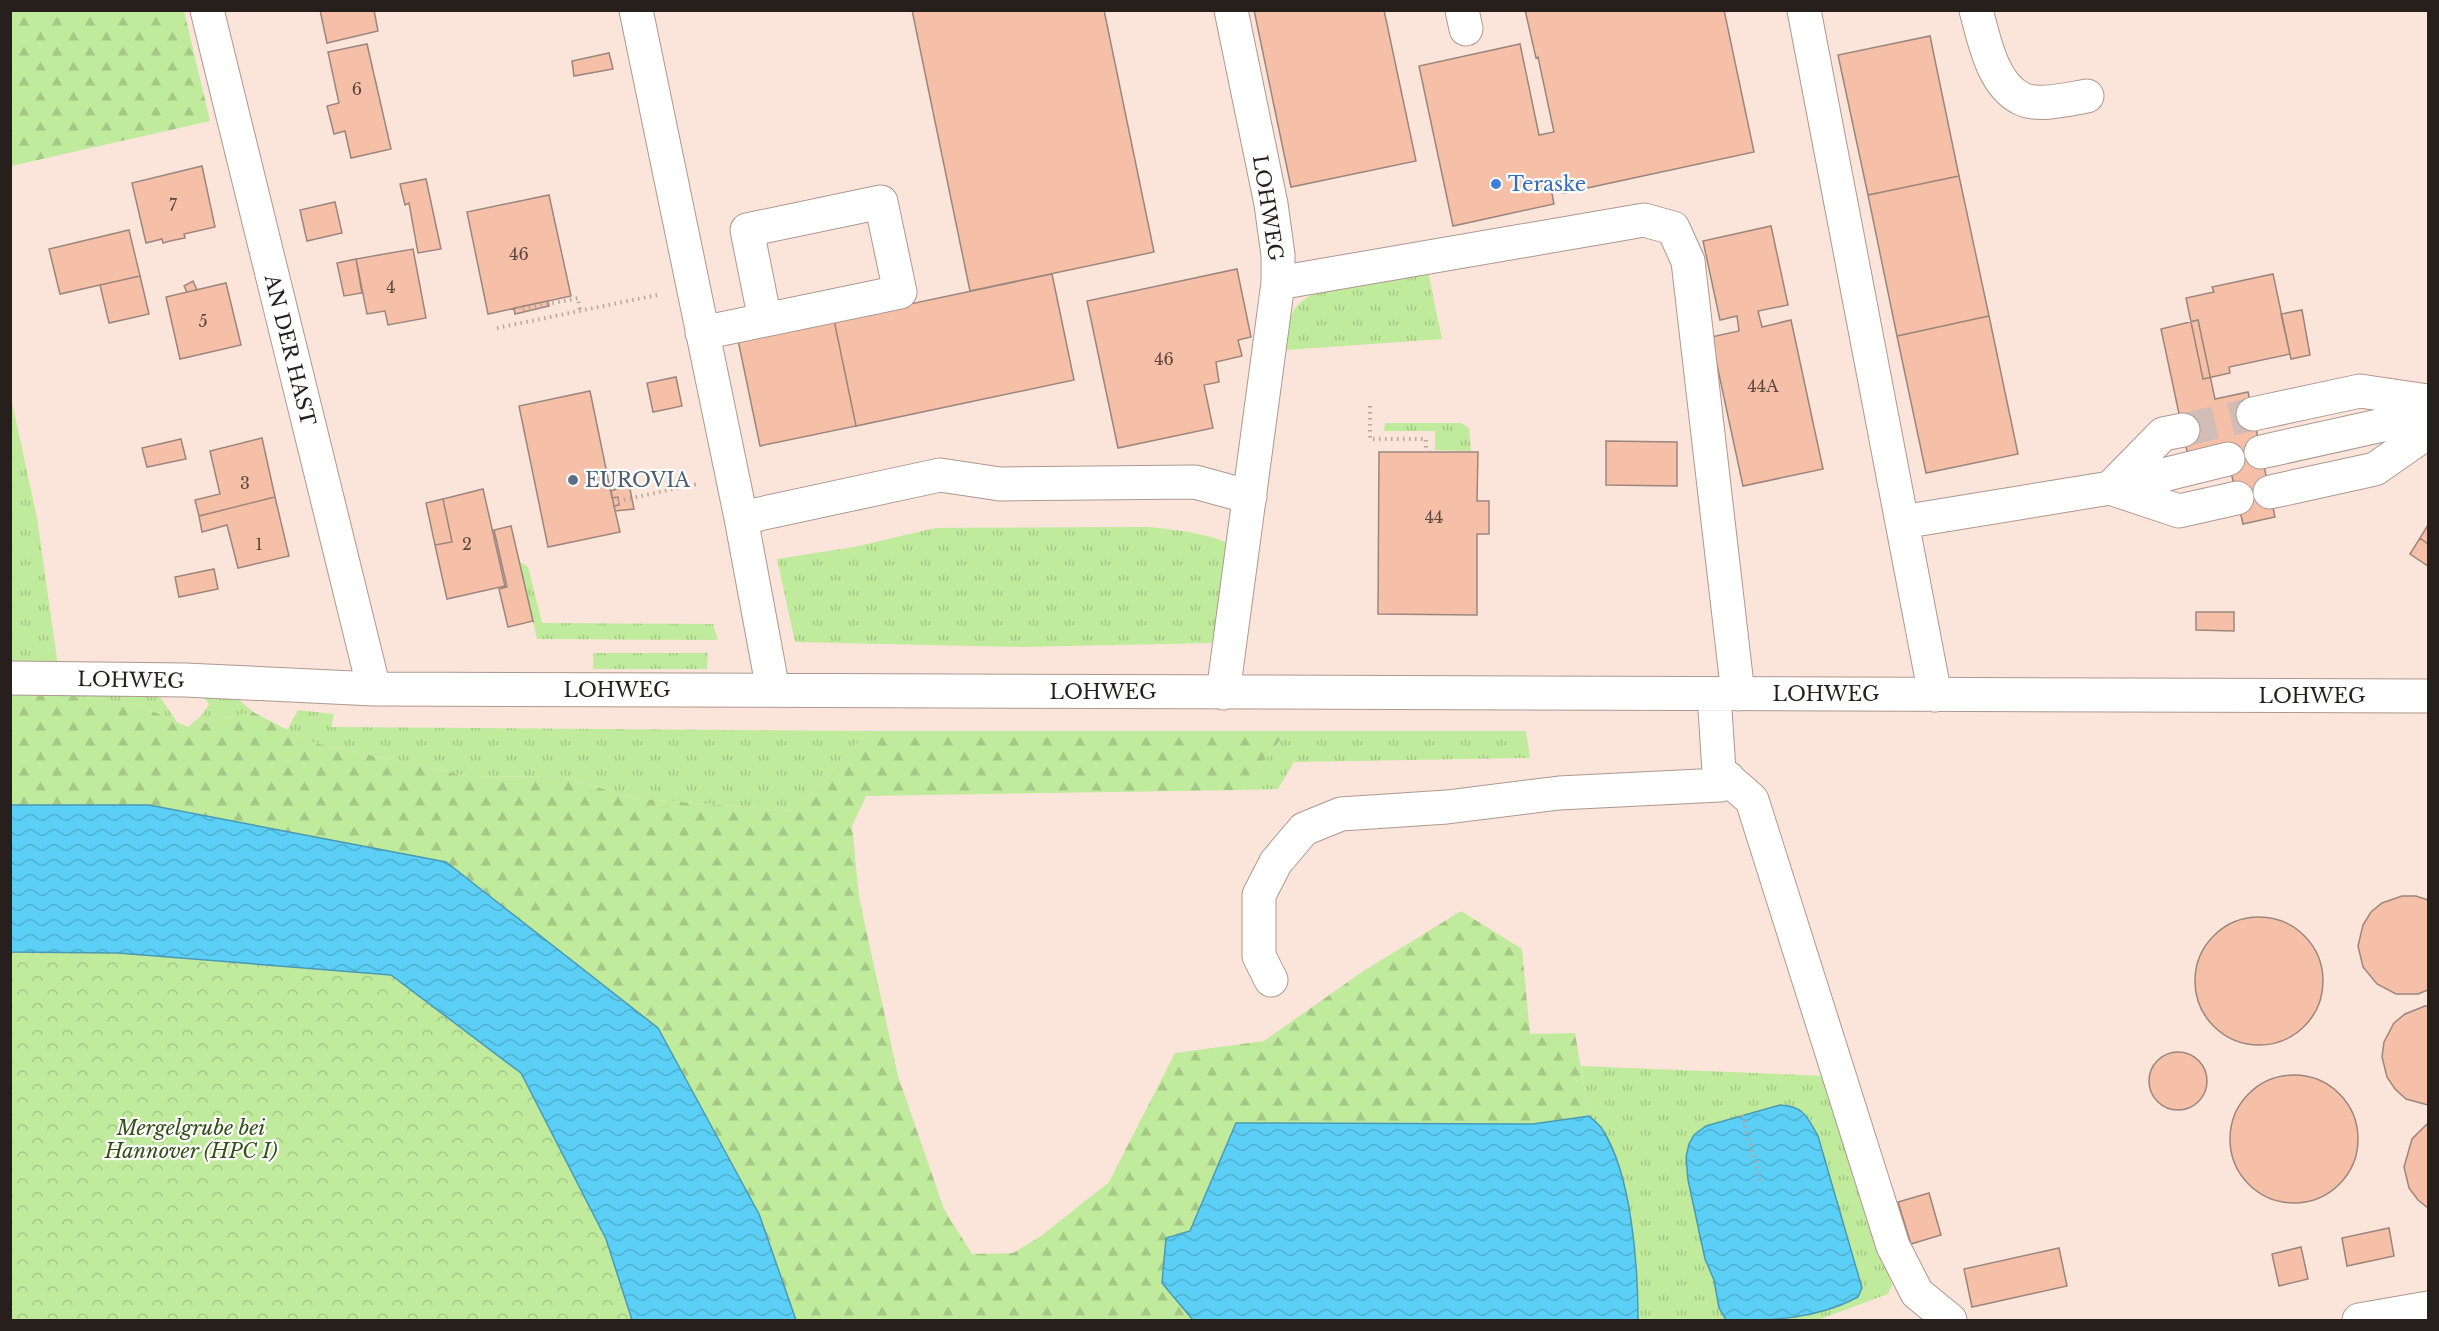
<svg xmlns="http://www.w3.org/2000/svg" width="2439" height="1331" viewBox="0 0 2439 1331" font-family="'Libre Baskerville',serif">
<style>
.grass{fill:url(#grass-tufts)}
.forest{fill:url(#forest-firs)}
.park{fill:url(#park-crowns)}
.water{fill:url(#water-waves);stroke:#4b9ab4;stroke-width:1.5}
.building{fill:#f6c0a8;stroke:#9b867d;stroke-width:1.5}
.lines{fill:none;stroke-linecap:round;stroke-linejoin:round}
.minor-tunnel{stroke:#d1bdb5;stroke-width:33;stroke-dasharray:33 16;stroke-linecap:butt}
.minor-casing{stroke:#ad988f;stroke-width:35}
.path{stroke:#b8a69e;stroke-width:4;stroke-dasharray:1.5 4.5;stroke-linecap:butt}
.minor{stroke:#fff;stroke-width:33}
.shop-dot{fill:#3f7fe0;stroke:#fff;stroke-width:2}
.service-dot{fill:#5c6f8a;stroke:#fff;stroke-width:2}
.labels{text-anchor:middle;stroke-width:4.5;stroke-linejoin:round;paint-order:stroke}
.number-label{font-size:16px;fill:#5b473f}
.shop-label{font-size:20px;fill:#366cbe;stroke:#fff;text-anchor:start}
.street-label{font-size:20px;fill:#271f1c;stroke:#fff}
.service-label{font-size:20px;fill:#4e5e75;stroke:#fff;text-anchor:start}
.park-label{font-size:20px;font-style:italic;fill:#334e16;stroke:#fff}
</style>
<defs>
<pattern id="grass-tufts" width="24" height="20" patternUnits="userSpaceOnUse" patternTransform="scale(1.5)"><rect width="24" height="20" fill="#c0ea9c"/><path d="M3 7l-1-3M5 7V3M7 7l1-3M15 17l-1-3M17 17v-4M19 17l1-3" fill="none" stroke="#a5c886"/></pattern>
<pattern id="forest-firs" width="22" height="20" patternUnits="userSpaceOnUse" patternTransform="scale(1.5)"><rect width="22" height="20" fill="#c0ea9c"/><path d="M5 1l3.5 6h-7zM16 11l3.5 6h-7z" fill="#a5c886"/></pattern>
<pattern id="park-crowns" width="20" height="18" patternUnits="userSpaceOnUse" patternTransform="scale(1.5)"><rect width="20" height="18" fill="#c0ea9c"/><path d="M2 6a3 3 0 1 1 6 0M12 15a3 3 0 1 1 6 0" fill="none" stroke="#a5c886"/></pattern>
<pattern id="water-waves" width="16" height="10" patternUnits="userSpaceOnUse" patternTransform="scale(1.5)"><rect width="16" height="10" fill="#5bcff5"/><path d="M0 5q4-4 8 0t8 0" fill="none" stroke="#4fb1d1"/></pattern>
</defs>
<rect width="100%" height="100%" fill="#fbe5db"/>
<path class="grass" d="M1428 272 1442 339 1287 350C1288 321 1287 308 1315 293Z
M10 393 37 518 58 666H11Z
M1385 423H1461L1469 428 1471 451 1435 450V431H1384Z
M1149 527C1176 530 1202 532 1227 543L1213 643 1022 647 795 642 777 559 854 547 935 528Z
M519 561 528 567 542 623 713 624 718 640 537 639Z
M593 653H708L707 669H593Z
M196 690 237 698 253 712 188 727 203 714 209 704Z
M46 692 158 694 177 722 141 706Z
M298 710 334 714 331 727 869 731 795 811 631 798 566 777 467 776 310 742 287 730Z
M1287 731H1526L1530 758 1294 762 1278 789 1242 790Z
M1581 1066 1827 1076 1892 1285 1888 1294 1818 1320H1777L1846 1304 1780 1105 1706 1126 1688 1180 1705 1259 1714 1280 1719 1308 1726 1320H1638L1630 1211 1621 1174 1614 1154 1602 1128 1589 1116Z"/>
<path class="forest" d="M10 11H184L210 121 11 166Z
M11 692H46L141 706 188 727 253 712 310 742 467 776 566 777 631 798 795 811 869 731H1287L1242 790 866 796 852 826 859 897 898 1076 944 1209 972 1254 1013 1253 1041 1236 1109 1182 1175 1053 1264 1041 1362 972 1461 911 1522 949 1530 1034 1575 1033 1589 1116 1533 1124 1236 1123 1190 1231 1162 1283 1193 1320H796L759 1214 149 805H11Z"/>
<path class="park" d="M11 952 118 953 391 975 521 1073 606 1239 632 1320H11Z"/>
<path class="water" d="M11 805H149L446 862 658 1028 759 1214 796 1320H632L606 1239 521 1073 391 975 118 953 11 952Z
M1780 1105C1804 1106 1807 1117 1818 1136L1862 1288 1858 1297C1817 1319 1772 1321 1726 1320L1719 1308 1714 1280 1705 1259 1688 1180 1686 1157 1689 1144 1694 1135 1706 1126Z
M1589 1116C1593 1120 1599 1124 1602 1129 1632 1174 1638 1267 1638 1320H1193L1162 1283 1166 1238 1190 1231 1236 1123 1533 1124Z"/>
<path class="building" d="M320 10H374L378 31 327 43Z
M912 10H1104L1154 252 970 291Z
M1254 10H1384L1416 161 1291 187Z
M1525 10H1724L1754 152 1564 193 1563 186 1551 188 1554 204 1453 226 1419 66 1520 44 1539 135 1554 132 1538 57 1536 58Z
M1930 36 1959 176 1868 195 1838 55Z
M367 44 391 149 351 158 345 131 334 134 327 106 339 103 328 52Z
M609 53 613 69 574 76 572 61Z
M202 166 215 227 184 234 185 238 170 241 163 243 162 239 146 243 132 183Z
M1959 176 1989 316 1897 336 1868 195Z
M426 179 441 249 418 253 409 203 405 205 400 184Z
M549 195 571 296 488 314 467 212Z
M335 202 342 233 307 241 300 210Z
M1771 226 1788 305 1758 311 1762 327 1791 320 1823 469 1743 486 1711 337 1739 331 1737 316 1720 320 1703 241Z
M129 230 140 276 60 294 49 249Z
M413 249 426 318 388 325 385 311 367 314 356 259Z
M356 259 362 293 344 296 337 263Z
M1237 269 1251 337 1238 340 1242 356 1216 362 1219 382 1204 385 1213 428 1118 448 1087 301Z
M1052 274 1074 380 856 426 834 320Z
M2273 274 2290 354 2229 367 2230 373 2203 379 2186 298 2214 292 2212 287Z
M140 276 149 314 109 323 100 285Z
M193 281 197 290 187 292 184 286Z
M226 283 241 345 180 359 166 297Z
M548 301 549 306 515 314 514 308Z
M2302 310 2310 355 2291 359 2281 314Z
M1989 316 2018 454 1926 473 1897 336Z
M834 320 856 426 760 446 738 340Z
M2198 320 2215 399 2248 392 2275 517 2243 524 2228 459 2188 456 2161 329Z
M676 377 682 406 653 412 647 383Z
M590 391 612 498 618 497 619 505 614 506 620 532 548 547 519 406Z
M262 438 275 497 199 516 195 500 220 494 210 451Z
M181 439 186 459 147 467 142 448Z
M1606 441 1677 442V486L1606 485Z
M1379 452H1478L1477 501H1489V534H1477V615L1378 614Z
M629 484 634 509 615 511 611 491Z
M483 489 505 586 447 599 435 545 452 542 443 499Z
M275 497 289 556 238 568 227 525 202 532 199 516Z
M443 499 452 542 435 545 426 503Z
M2428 525V544L2420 538Z
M511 526 533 621 508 627 499 589 507 587 494 530Z
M2420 538 2428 544V566L2410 554Z
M214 569 218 589 179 597 175 577Z
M2196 612H2234V631L2196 630Z
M2402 896H2416L2428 900V990L2418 994H2396L2377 984 2363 967 2358 946 2363 925 2371 912 2382 903Z
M2195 981a64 64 0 1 1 128 0a64 64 0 1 1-128 0Z
M2425 1006H2428V1105L2406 1099 2395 1089 2387 1077 2382 1057 2384 1042 2394 1023 2405 1014Z
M2149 1081a29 29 0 1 1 58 0a29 29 0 1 1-58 0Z
M2230 1139a64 64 0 1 1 128 0a64 64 0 1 1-128 0Z
M2428 1123V1208L2418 1200 2409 1188 2404 1167 2412 1139Z
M1929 1193 1941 1235 1911 1244 1898 1202Z
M2389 1228 2394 1256 2347 1266 2342 1238Z
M2301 1247 2308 1279 2279 1286 2272 1254Z
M2059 1248 2067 1286 1972 1307 1964 1269Z"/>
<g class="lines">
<path class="minor-tunnel" d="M2183 430 2253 414"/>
<g class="minor-casing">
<path id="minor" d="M207 10 374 689
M636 10 741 518 773 690
M1462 10 1466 29
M1804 10 1935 695
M1976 10C1984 39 1992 85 2022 99 2039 107 2069 99 2087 96
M1278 283 1644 220 1673 228 1688 261 1738 694
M702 333 900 292 881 202 747 230 765 320
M2253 414 2360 391 2428 401
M2183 430 2163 434 2110 488 2228 459
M2261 452 2428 415
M2270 492 2375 469 2428 432
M741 518 940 475 1000 484 1195 482 1250 497
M1902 522 2110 488 2179 511 2237 498
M10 678 185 680 374 689 2428 696
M1223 693 1278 283V255L1271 204 1231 10
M1714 694 1719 771 1752 800 1893 1246 1917 1293 1950 1320
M1271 980 1259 956V895L1276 862 1304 829 1341 814 1447 807 1559 793 1720 785 1728 778
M2359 1320 2428 1308"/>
</g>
<path class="path" d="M520 307V310L578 298 580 310
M497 328 657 295
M1370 406V439H1426V453
M618 501 697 484
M1742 1115 1761 1182"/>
<use href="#minor" class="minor"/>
</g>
<circle class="shop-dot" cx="1496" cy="184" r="6"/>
<circle class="service-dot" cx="573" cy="480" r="6"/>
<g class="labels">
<g class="number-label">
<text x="357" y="95">6</text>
<text x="173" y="211">7</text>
<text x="519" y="260">46</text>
<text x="391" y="293">4</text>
<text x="203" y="327">5</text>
<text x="1164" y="365">46</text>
<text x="1763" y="392">44A</text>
<text x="245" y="489">3</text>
<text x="1434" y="523">44</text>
<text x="259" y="550">1</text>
<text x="467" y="550">2</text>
</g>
<g class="shop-label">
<text x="1508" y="191">Teraske</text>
</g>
<g class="street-label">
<text transform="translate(1268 208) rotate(81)" y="7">LOHWEG</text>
<text transform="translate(290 350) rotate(76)" y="7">AN DER HAST</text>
<text transform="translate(131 680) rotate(1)" y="7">LOHWEG</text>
<text x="617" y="697">LOHWEG</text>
<text x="1103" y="699">LOHWEG</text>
<text x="1826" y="701">LOHWEG</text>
<text x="2312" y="703">LOHWEG</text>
</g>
<g class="service-label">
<text x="585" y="487">EUROVIA</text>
</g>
<g class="park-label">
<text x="191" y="1135">Mergelgrube bei<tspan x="191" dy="23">Hannover (HPC I)</tspan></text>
</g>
</g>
<rect width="2439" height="1331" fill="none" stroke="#271f1c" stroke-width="24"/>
</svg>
